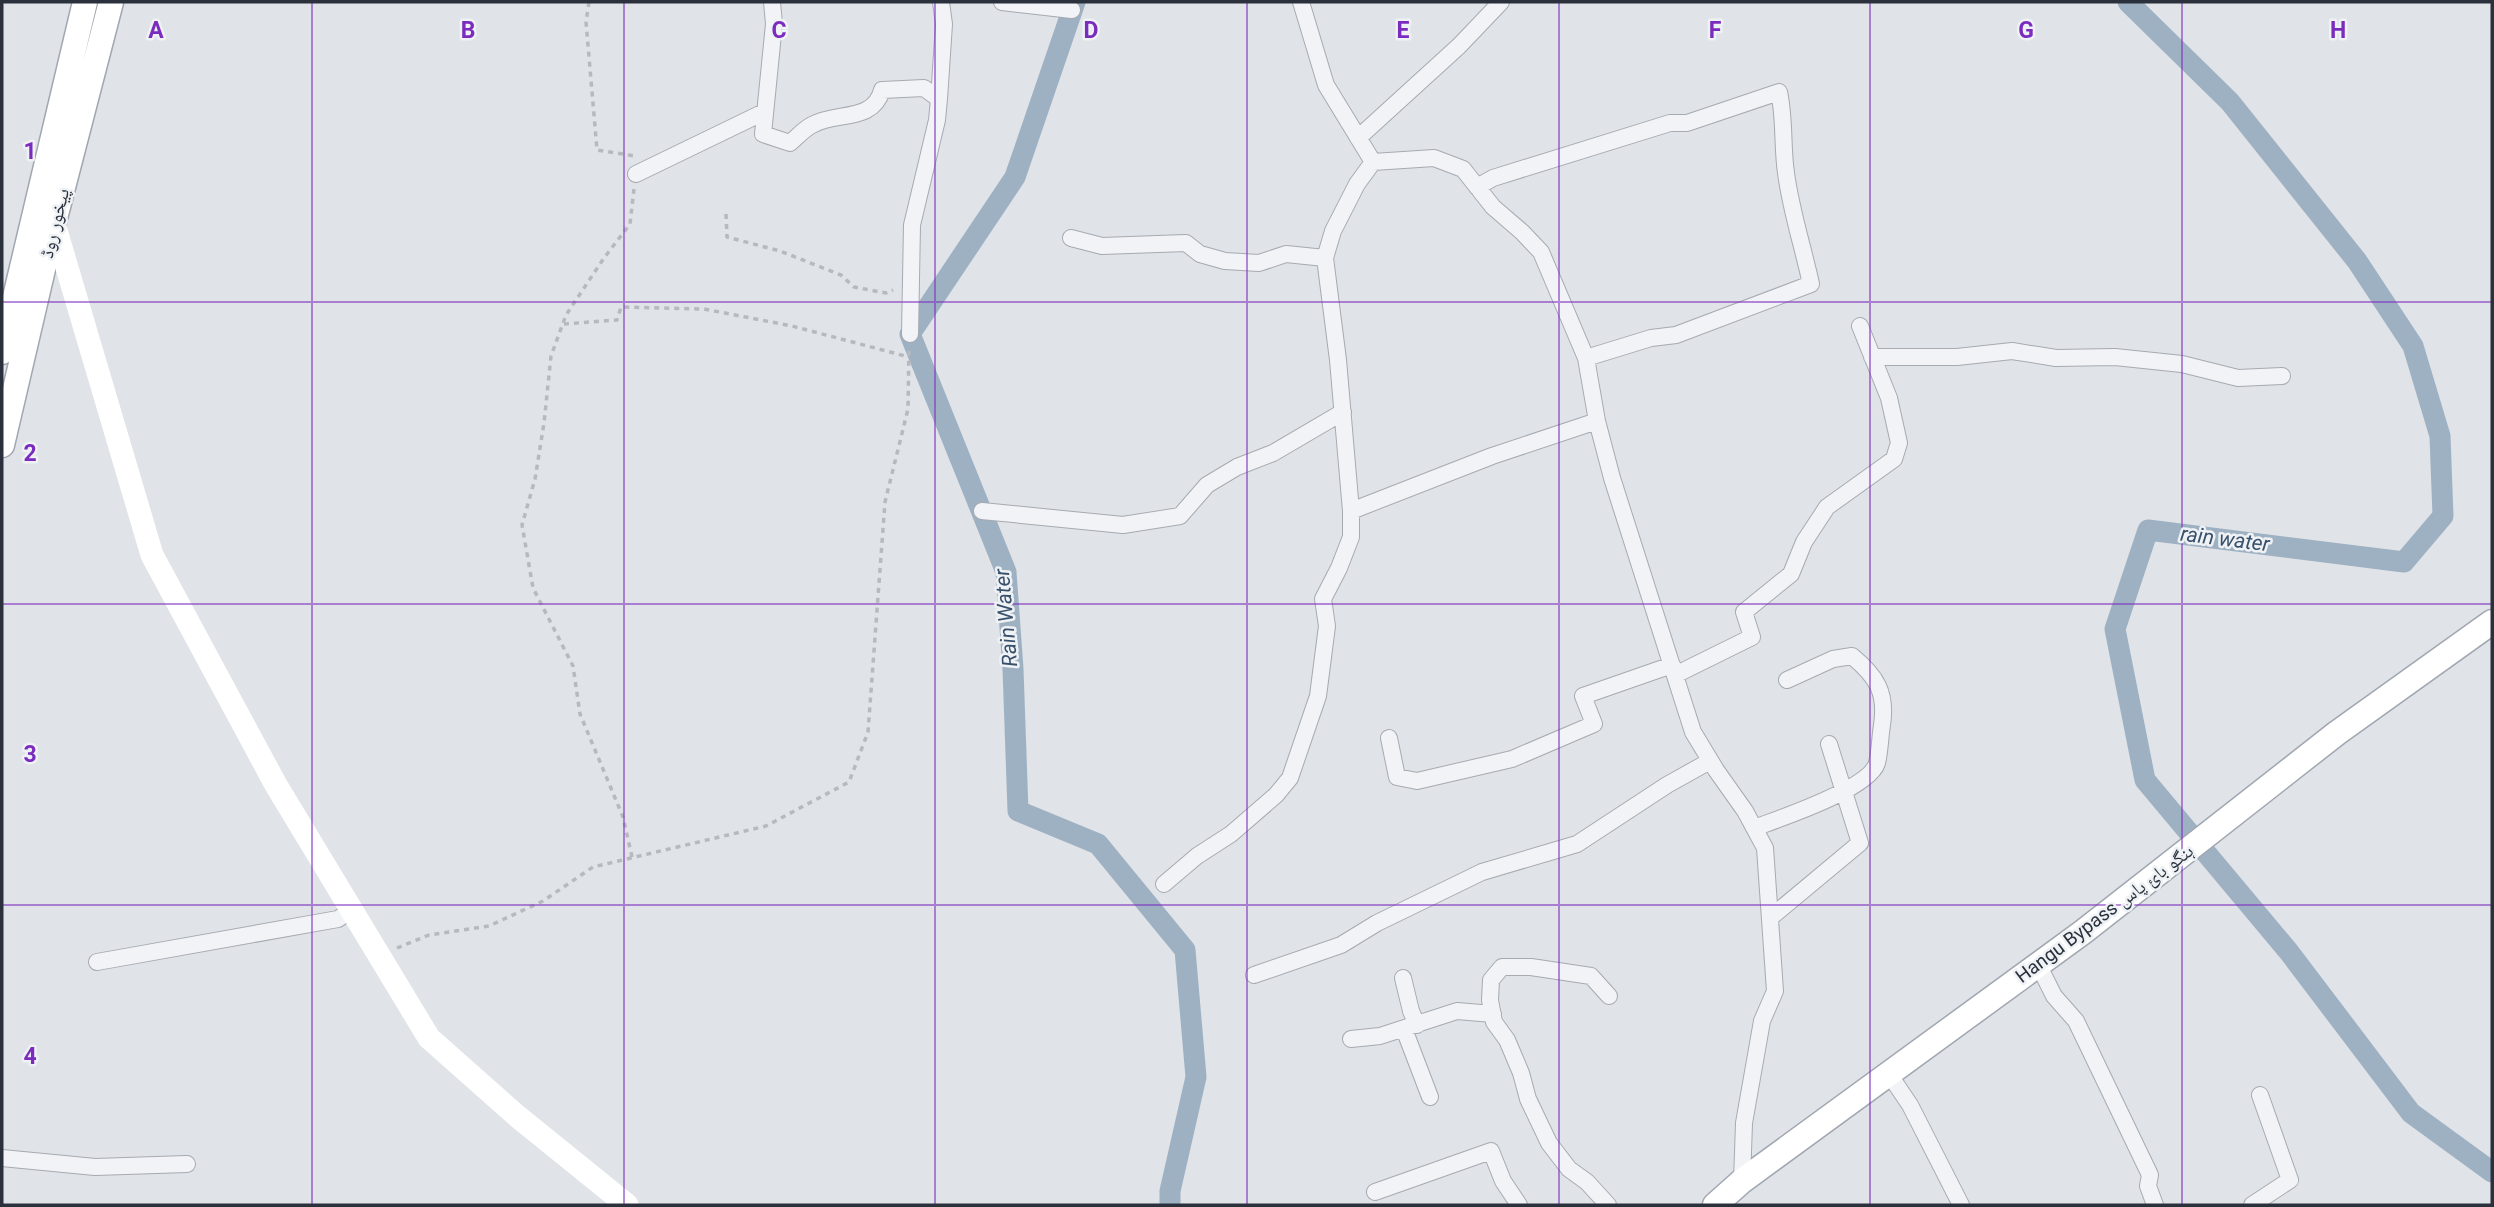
<svg xmlns="http://www.w3.org/2000/svg" width="2494" height="1207" viewBox="0 0 2494 1207" font-family="Roboto,'Noto Naskh Arabic',sans-serif">
<style>
.lines{fill:none;stroke-linecap:round;stroke-linejoin:round}
.canal{stroke:#9eb1c3;stroke-width:21}
.street-casing{stroke:#a6aab1;stroke-width:18}
.primary-casing{stroke:#a0a7b1;stroke-width:27}
.path{stroke:#b6b9be;stroke-width:3.5;stroke-dasharray:5 5;stroke-linecap:butt}
.street{stroke:#f2f3f6;stroke-width:16}
.secondary{stroke:#fff;stroke-width:23}
.primary{stroke:#fff;stroke-width:24}
.grid{fill:none;stroke:#7b2cbf;stroke-width:2;stroke-opacity:0.55}
.labels{text-anchor:middle;stroke-width:5;stroke-linejoin:round;paint-order:stroke}
.street-label{font-size:19px;fill:#2a313d;stroke:#eff2f5}
.water-label{font-size:21px;font-style:italic;fill:#39506c;stroke:#eff2f5}
.grid-label{font-size:23px;text-anchor:middle;font-weight:bold;fill:#7b2cbf;stroke:#eff2f5;stroke-width:5;stroke-linejoin:round;paint-order:stroke}
</style>
<rect width="100%" height="100%" fill="#e0e3e7"/>
<g class="lines">
<path class="canal" d="M1075 2 1015 177 910 334 1006 572 1013 669 1018 811 1098 844 1185 950 1196 1077 1170 1191V1205
M2128 2 2230 102 2357 261 2413 346 2440 436 2443 516 2404 562 2148 530 2115 629 2145 780 2289 952 2411 1113 2492 1172"/>
<g class="street-casing">
<path id="street" d="M772 2 774 24 763 134 790 143C797 137 804 129 812 125 836 111 873 123 882 90L924 88 939 99 937 120 912 225 910 334
M1002 2 1072 10
M1301 2 1326 85 1373 162 1434 158 1463 169 1493 207 1522 232 1541 252 1586 358 1597 421 1612 478 1693 732 1716 770 1745 811 1765 848 1775 991 1762 1021 1744 1123 1742 1181
M939 99 944 24 941 2
M1358 138 1459 46 1501 2
M636 174 764 112
M1477 187 1493 178 1670 123H1687L1779 92C1785 119 1782 146 1786 173 1791 211 1803 247 1811 284L1676 335 1651 338 1586 358
M1071 238 1102 246 1186 243 1200 254 1225 261 1259 263 1286 254 1325 258
M1872 357H1957L2012 351 2056 358 2115 357 2182 364 2238 378 2282 376
M982 511 1123 525 1180 516 1207 485 1237 467 1273 453 1343 412
M1351 511 1492 456 1597 421
M1675 675 1752 637 1744 612 1791 574 1804 542 1827 507 1894 459 1899 443 1889 398 1860 326
M1389 738 1397 777 1417 781 1512 759 1594 724 1583 696 1672 665
M1754 828C1781 818 1869 789 1877 763 1880 751 1880 737 1882 725 1887 692 1876 676 1852 656L1833 659 1787 680
M1164 884 1197 856 1231 834 1276 795 1290 778 1318 696 1327 626 1323 599 1339 568 1351 537V511L1338 360 1325 258 1333 231 1357 184 1373 162
M1770 918 1860 843 1829 744
M97 962 338 919 351 910
M2038 964 2054 996 2076 1021 2150 1175 2148 1186 2155 1205
M1254 975 1341 945 1377 923 1482 872 1577 844 1667 785 1710 761
M1403 978 1411 1011 1417 1025
M1404 1029 1430 1097
M1351 1039 1380 1036 1457 1011 1493 1014
M1889 1074 1910 1105 1961 1205
M2 1158 95 1167 187 1164
M1375 1192 1491 1151 1503 1181 1519 1205
M1608 1205 1587 1182 1569 1169 1549 1143 1528 1099 1521 1073 1507 1040 1494 1022 1490 1000 1491 980 1502 967H1531L1591 976 1609 996
M2252 1205 2290 1180 2260 1095"/>
</g>
<g class="primary-casing">
<path id="primary" d="M2 352 85 2
M2 445 54 222 111 2
M1715 1205 1742 1181 2083 932 2337 733 2492 622"/>
</g>
<path class="path" d="M589 2 586 22 597 150 635 156
M726 214 727 237 780 251 841 275 854 287 886 293 893 290
M564 324 617 320 621 307 704 309 792 326 909 357
M632 857 623 817 580 714 573 666 533 588 522 525 535 479 544 423 551 356 566 315 604 258 630 224 634 189
M397 948 429 935 489 926 543 901 593 867 766 826 849 782 868 732 885 502 908 409 909 348"/>
<use href="#street" class="street"/>
<path class="secondary" d="M52 217 152 555 276 785 429 1038 517 1116 627 1205"/>
<use href="#primary" class="primary"/>
</g>
<path class="grid" d="M312 2V1205M624 2V1205M935 2V1205M1247 2V1205M1559 2V1205M1870 2V1205M2182 2V1205M2 302H2492M2 604H2492M2 905H2492"/>
<g class="labels">
<g class="street-label">
<text transform="translate(54 223) rotate(-76)" y="7">پیخور روڈ</text>
<text transform="translate(2104 913) rotate(-37)" y="7">Hangu Bypass ہنگو بائ پاس</text>
</g>
<g class="water-label">
<text transform="translate(2225 539) rotate(7)" y="7">rain water</text>
<text transform="translate(1006 618) rotate(-95)" y="7">Rain Water</text>
</g>
</g>
<g class="grid-label">
<text x="156" y="38">A</text>
<text x="468" y="38">B</text>
<text x="779" y="38">C</text>
<text x="1091" y="38">D</text>
<text x="1403" y="38">E</text>
<text x="1715" y="38">F</text>
<text x="2026" y="38">G</text>
<text x="2338" y="38">H</text>
<text x="30" y="159">1</text>
<text x="30" y="461">2</text>
<text x="30" y="762">3</text>
<text x="30" y="1064">4</text>
</g>
<rect width="2494" height="1207" fill="none" stroke="#2a313d" stroke-width="7"/>
</svg>
